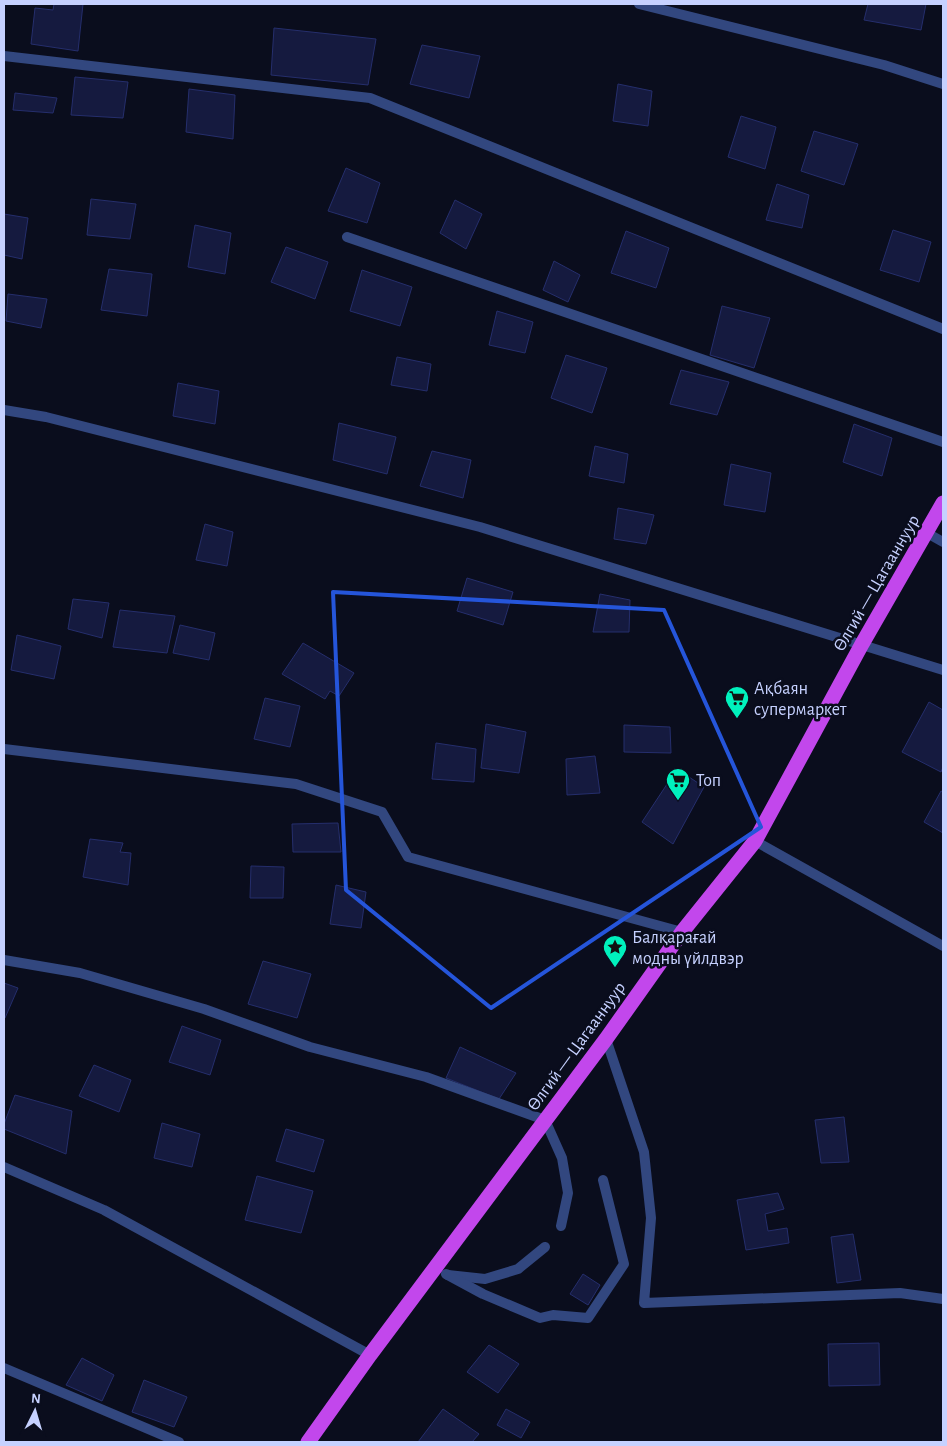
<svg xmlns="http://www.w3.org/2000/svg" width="947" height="1446" viewBox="0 0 947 1446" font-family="'Alegreya Sans',sans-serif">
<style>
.building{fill:#151a3f;stroke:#252e6c}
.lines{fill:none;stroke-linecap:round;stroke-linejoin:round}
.service{stroke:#32477f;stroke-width:10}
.pedestrian{stroke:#32477f;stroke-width:10}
.minor{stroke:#32477f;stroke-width:10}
.tertiary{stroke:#32477f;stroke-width:10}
.trunk{stroke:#c247ec;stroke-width:15}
.marked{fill:none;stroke:#2555da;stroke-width:4;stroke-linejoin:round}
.labels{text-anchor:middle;stroke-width:5;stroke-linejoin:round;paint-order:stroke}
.street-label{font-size:18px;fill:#c6d1ff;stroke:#0a0d1d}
.poi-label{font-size:18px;fill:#c6d1ff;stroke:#0a0d1d;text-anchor:start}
</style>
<rect width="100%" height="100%" fill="#0a0d1d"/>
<path class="building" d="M54 4H83L78 51 31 44 35 8 53 10Z
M868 4H926L921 30 864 20Z
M274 28 376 39 368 85 271 75Z
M422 45 480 56 469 98 410 84Z
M75 77 128 82 123 118 71 115Z
M618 84 652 91 648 126 613 121Z
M189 89 235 95 233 139 186 132Z
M15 93 57 98 53 113 13 110Z
M741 116 776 127 765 169 728 157Z
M814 131 858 144 844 185 801 171Z
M346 168 380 183 367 223 328 211Z
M777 184 809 195 802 228 766 220Z
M91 199 136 204 130 239 87 235Z
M455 200 482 214 466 249 440 233Z
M4 214 28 218 22 259 4 255Z
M195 225 231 233 225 274 188 267Z
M893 230 931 242 919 282 880 270Z
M626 231 669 248 656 288 611 273Z
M286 247 328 262 315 299 271 282Z
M554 261 580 275 568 302 543 290Z
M109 269 152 274 147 316 101 310Z
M362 270 412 287 400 326 350 311Z
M8 294 47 299 41 328 6 321Z
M722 306 770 318 754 368 710 355Z
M497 311 533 322 525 353 489 345Z
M566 355 607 368 592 413 551 398Z
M397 357 431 364 427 391 391 385Z
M681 370 729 382 717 415 670 404Z
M178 383 219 391 215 424 173 416Z
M339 423 396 437 387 474 333 460Z
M854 424 892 438 882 476 843 462Z
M595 446 628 454 624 483 589 476Z
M432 451 471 460 463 498 420 486Z
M731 464 771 473 765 512 724 505Z
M618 508 654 515 646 544 614 539Z
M205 524 233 532 227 566 196 560Z
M467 578 513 592 503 625 457 611Z
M600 594 630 600 629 632H593Z
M73 599 109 603 102 638 68 629Z
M120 610 175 616 167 653 113 647Z
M180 625 215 633 209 660 173 653Z
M17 635 61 646 54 679 11 670Z
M303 643 354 673 339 696 330 691 325 699 282 674Z
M265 698 300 706 290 747 254 739Z
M929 702 943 710V767L941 772 902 752Z
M486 724 526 732 519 773 481 768Z
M624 725 670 727 671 753 624 752Z
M436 743 476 749 474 782 432 779Z
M595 756 600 793 567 795 566 759Z
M677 769 704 787 673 844 642 822Z
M941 791 943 792V833L924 822Z
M338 823 341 852H293L292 824Z
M90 839 123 843 120 852 131 853 128 885 83 877Z
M251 866 284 867 283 898H250Z
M336 885 366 892 361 928 330 924Z
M263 961 311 974 297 1018 248 1004Z
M4 983 18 988 5 1018H4Z
M182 1026 221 1040 210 1075 169 1062Z
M460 1047 516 1073 499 1099 446 1078Z
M94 1065 131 1080 119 1112 79 1096Z
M15 1095 72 1111 66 1154 4 1129V1124Z
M844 1117 849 1162 821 1163 815 1120Z
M162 1123 200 1134 192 1167 154 1158Z
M286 1129 324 1140 314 1172 276 1161Z
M257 1176 313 1191 301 1233 245 1220Z
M778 1193 784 1209 765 1214 768 1231 787 1228 789 1243 746 1250 737 1200Z
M853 1234 861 1280 837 1283 831 1237Z
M583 1274 600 1285 588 1305 570 1294Z
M879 1343 880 1385 829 1386 828 1344Z
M489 1345 519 1364 498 1393 467 1372Z
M82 1358 114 1375 102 1401 66 1385Z
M144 1380 187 1397 174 1427 132 1412Z
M443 1409 479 1434 472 1442H418Z
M506 1409 530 1422 521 1438 497 1425Z"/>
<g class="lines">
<path class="service" d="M545 1120 562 1158 568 1193 561 1226
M448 1275 485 1279 518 1269 545 1247"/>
<path class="pedestrian" d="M446 1274 483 1294 540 1318 553 1315 588 1318 624 1264 603 1180"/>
<path class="minor" d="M639 4 884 65 943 84
M4 56 370 98 943 329
M347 237 943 442
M4 410 46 417 480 527 943 670
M927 533 943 542
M4 749 296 784 382 812 408 857 682 932
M4 960 80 973 204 1009 310 1047 426 1077 545 1120
M606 1039 644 1152 651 1218 644 1303 900 1293 943 1299
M4 1167 104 1210 370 1355
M4 1368 179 1442"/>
<path class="tertiary" d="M755 841 943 946"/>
<path class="trunk" d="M308 1442 370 1355 606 1039 682 932 755 841 862 644 943 503"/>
</g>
<path class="marked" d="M333 592 664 610 761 827 491 1008 346 890Z"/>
<defs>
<g id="supermarket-pin" transform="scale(1.25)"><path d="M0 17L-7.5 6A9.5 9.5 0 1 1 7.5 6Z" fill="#00f1bd" stroke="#0a0d1d"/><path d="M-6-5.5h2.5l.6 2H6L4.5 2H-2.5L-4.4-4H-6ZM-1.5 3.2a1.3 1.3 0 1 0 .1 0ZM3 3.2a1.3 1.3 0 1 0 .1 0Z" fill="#111"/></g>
<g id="sight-pin" transform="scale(1.25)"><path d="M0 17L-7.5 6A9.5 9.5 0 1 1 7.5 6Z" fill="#00f1bd" stroke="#0a0d1d"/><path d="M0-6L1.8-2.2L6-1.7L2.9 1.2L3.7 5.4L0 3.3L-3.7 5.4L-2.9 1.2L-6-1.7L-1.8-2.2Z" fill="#111"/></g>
</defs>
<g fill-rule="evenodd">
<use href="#supermarket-pin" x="737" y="698"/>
<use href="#supermarket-pin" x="678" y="780"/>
<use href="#sight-pin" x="615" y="947"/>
</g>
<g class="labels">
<g class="street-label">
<text transform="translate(876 583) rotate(-60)" y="6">Өлгий — Цагааннуур</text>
<text transform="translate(576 1046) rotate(-54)" y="6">Өлгий — Цагааннуур</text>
</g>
<g class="poi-label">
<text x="754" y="694">Ақбаян<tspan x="754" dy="21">супермаркет</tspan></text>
<text x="696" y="786">Топ</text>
<text x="632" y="943">Балқарағай<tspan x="632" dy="21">модны үйлдвэр</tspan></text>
</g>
</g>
<rect width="947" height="1446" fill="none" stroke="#c6d1ff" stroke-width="10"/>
<g transform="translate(35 1411) rotate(5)" stroke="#0a0d1d" stroke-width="4" paint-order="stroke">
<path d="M0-4L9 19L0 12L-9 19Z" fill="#c6d1ff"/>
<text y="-8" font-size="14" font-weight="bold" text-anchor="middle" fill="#c6d1ff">N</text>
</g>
</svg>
